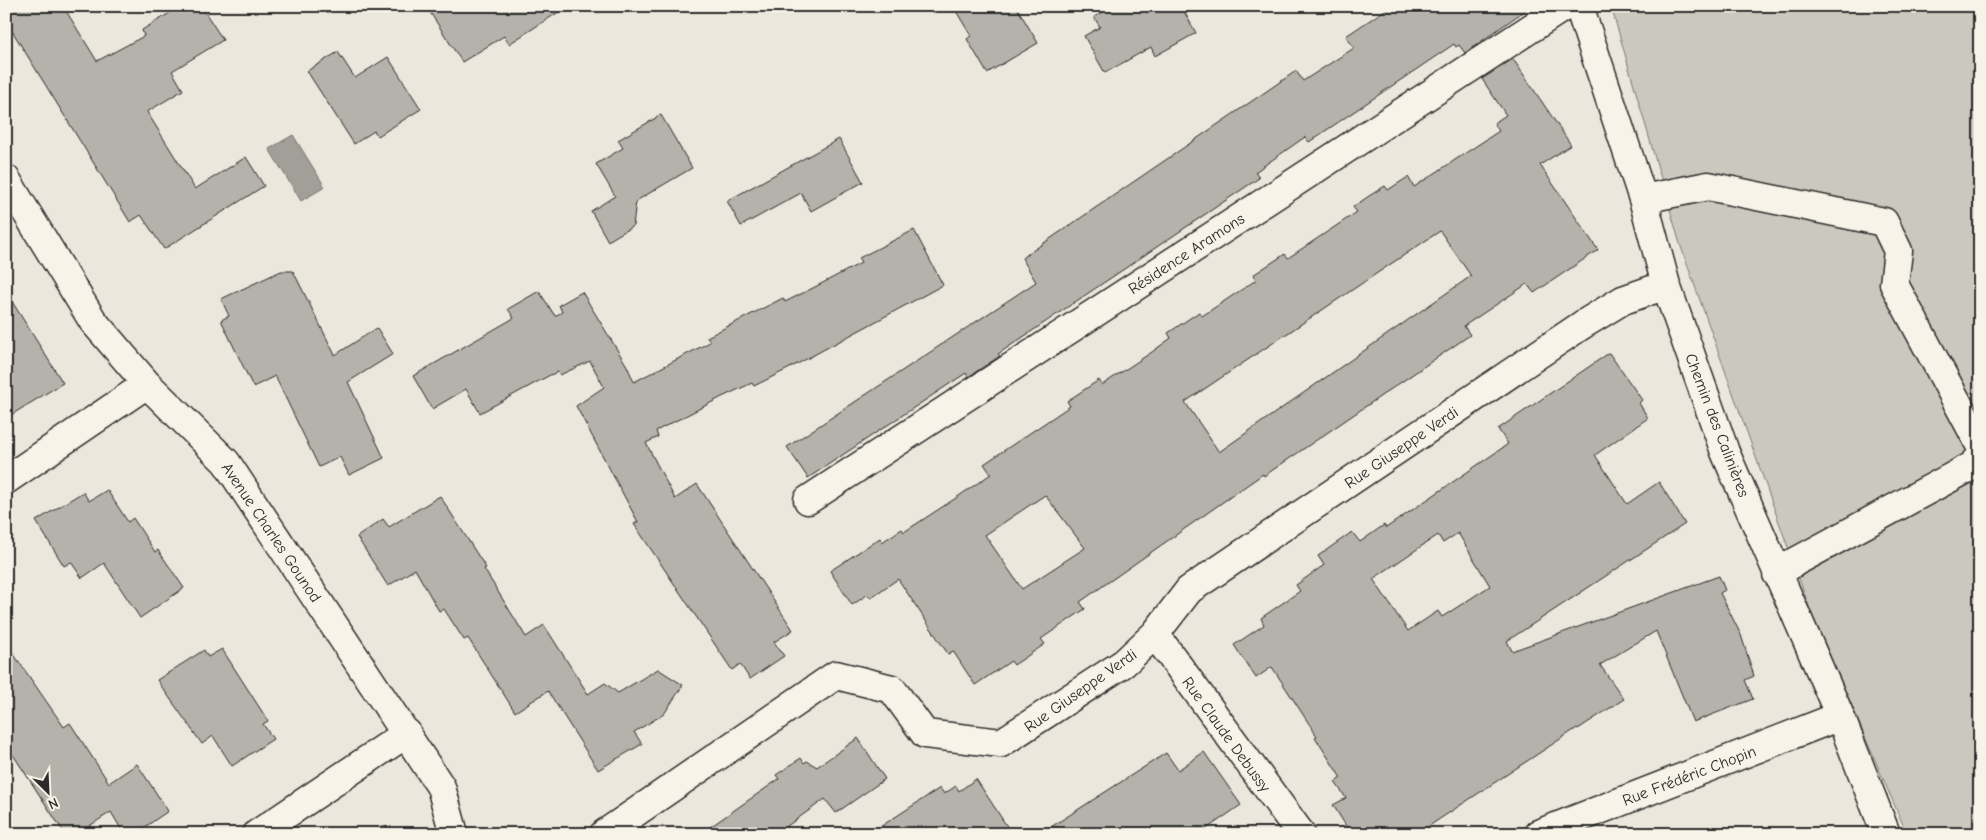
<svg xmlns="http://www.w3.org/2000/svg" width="1986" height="840" viewBox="0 0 1986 840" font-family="'Comic Neue',sans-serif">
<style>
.green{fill:#cbc8bf;stroke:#7b7a75}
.water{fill:#a29f98;stroke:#72716c}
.building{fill:#b5b2ab;stroke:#2b2b2b;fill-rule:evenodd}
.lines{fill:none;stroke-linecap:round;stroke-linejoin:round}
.minor-casing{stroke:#2b2b2b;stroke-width:31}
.minor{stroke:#f7f3e8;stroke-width:28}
.labels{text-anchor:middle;stroke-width:4;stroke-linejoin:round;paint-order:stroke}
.street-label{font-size:16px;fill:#2b2b2b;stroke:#f7f3e8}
</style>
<rect width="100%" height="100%" fill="#ebe7dd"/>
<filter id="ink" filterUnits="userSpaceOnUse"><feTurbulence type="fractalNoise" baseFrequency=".02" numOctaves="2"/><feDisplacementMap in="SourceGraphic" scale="10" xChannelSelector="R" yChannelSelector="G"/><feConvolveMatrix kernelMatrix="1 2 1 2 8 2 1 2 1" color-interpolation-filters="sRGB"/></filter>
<g filter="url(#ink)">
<path class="green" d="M1611 6H1980V834H1907L1811 612 1680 244Z"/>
<path class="water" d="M293 135 325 187 301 201 269 149Z"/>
<path class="building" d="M6 6H63L97 61 144 36 142 30 181 6H201L223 40 172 71 183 90 147 112 195 189 246 157 264 186 164 249 141 215 130 222 6 21Z
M426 6H568L509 44 504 36 462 62Z
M953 6H1016L1038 43 987 73 967 39 971 36Z
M1114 6H1181L1196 33 1155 56 1151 47 1105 73 1084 36 1100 27 1094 17Z
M1391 6H1531L1465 53 1459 45 1456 47 1454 44 1309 142 1305 137 1255 172 1259 178 998 354 1000 356 968 377 966 373 808 478 787 447 1036 282 1022 258 1296 71 1303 81 1354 48 1346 36Z
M338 52 355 78 388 57 421 109 378 136 374 131 354 144 307 71Z
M1513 59 1571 145 1540 165 1598 250 1534 293 1527 284 1464 326 1470 335 1264 476 1263 474 1080 602 1085 609 1041 639 1045 644 1014 665 1011 661 975 685 953 651 948 654 898 579 870 598 867 595 852 605 830 571 880 538 882 542 902 529 904 532 956 498 991 474 984 464 1070 406 1067 401 1099 380 1102 385 1152 352 1171 338 1168 333 1199 312 1202 316 1256 280 1253 275 1285 254 1288 258 1357 212 1353 207 1369 196 1385 186 1388 190 1408 177 1414 187 1499 131 1494 123 1506 115 1482 79ZM1440 231 1471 276 1219 452 1185 402ZM1045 495 1085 548 1022 589 985 535Z
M661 115 692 168 636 201 633 226 608 241 591 211 615 196 596 164 623 148 618 140Z
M839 139 863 182 811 211 801 193 741 226 727 201Z
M914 230 943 285 788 369 754 386 752 383 722 397 656 431 658 437 646 443 675 499 697 484 793 630 774 642 784 656 750 679 740 664 732 670 634 524 638 522 576 406 604 387 590 361 560 375 558 372 550 375 480 413 466 389 432 409 413 376 514 318 508 309 539 291 555 316 562 312 559 305 582 292 627 366 634 382 710 342 707 337 783 298 785 302 813 288 861 263 859 258Z
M281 271H293L335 355 377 328 393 354 348 382 384 458 349 475 340 457 319 467 275 376 253 387 221 320 229 316 221 299Z
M6 292 63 383 6 418Z
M1609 353 1642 400 1639 403 1648 418 1595 455 1627 504 1659 482 1685 524 1507 641 1512 651 1719 576 1725 590 1720 593 1741 635 1754 676 1745 680 1753 699 1693 722 1656 631 1600 665 1624 699 1578 729 1577 728 1417 834H1351L1333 805 1346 798 1335 782 1341 778 1315 737 1317 736 1272 667 1256 678 1234 645 1264 625 1261 618 1300 591 1296 585 1324 565 1318 556 1352 532 1360 542 1384 525 1386 528 1508 444 1498 429ZM1458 533 1490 586 1442 617 1438 611 1408 631 1373 579 1438 535 1443 543Z
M107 490 128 522 133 518 155 552 158 550 184 588 140 618 104 563 82 578 71 562 64 566 36 521 83 492 89 501Z
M440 496 486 568 484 569 526 637 544 625 588 694 605 683 618 693 658 669 683 685 664 714 634 732 642 744 598 770 548 691 515 712 468 638 464 640 444 609 439 611 415 569 388 586 357 537 383 519 389 527Z
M6 643 64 727 70 723 109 783 137 764 168 811 135 834H124L111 812 77 834H65L6 744Z
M222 649 268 721 263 724 273 739 232 766 213 736 202 744 157 680 204 650 208 657Z
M858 738 885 779 836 813 825 799 776 834H700L779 779 776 775 801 758 804 763 807 761 817 767Z
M1204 752 1241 805 1199 834H1040L1166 753 1178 770Z
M976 779 1012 834H869L940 788 944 794 956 786 959 791Z"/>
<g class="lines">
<g class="minor-casing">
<path id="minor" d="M1579 6 1643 199 1666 285 1725 452 1840 716 1886 834
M6 179 93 321 147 384 226 462 441 787 454 834
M1643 199 1708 186 1884 222 1898 251 1894 284 1980 445
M6 480 147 384
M808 500 1565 6
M1777 574 1795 562 1972 466 1980 458
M1155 634 1301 834
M257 834 407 733
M604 834 836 675 892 689 925 734 1001 743 1124 663 1155 634 1189 590 1582 325 1623 300 1666 285
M1538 834 1840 716"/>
</g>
<use href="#minor" class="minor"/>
</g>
</g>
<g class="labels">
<g class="street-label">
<text transform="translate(1186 253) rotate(-33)" y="6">Résidence Aramons</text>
<text transform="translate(1718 425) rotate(69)" y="6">Chemin des Calinières</text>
<text transform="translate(1401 447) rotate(-34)" y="6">Rue Giuseppe Verdi</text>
<text transform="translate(272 532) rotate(56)" y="6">Avenue Charles Gounod</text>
<text transform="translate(1080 690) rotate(-35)" y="6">Rue Giuseppe Verdi</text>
<text transform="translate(1227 734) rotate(54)" y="6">Rue Claude Debussy</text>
<text transform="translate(1689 775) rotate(-21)" y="6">Rue Frédéric Chopin</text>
</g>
</g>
<rect width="1986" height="840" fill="none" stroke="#f7f3e8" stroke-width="25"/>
<rect x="12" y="12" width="1961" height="815" fill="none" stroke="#2b2b2b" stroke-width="2" filter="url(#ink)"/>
<g transform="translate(48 792) rotate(156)" stroke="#f7f3e8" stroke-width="4" paint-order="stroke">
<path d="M0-4L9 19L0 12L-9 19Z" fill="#2b2b2b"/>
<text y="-8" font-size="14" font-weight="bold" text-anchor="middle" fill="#2b2b2b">N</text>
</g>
</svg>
